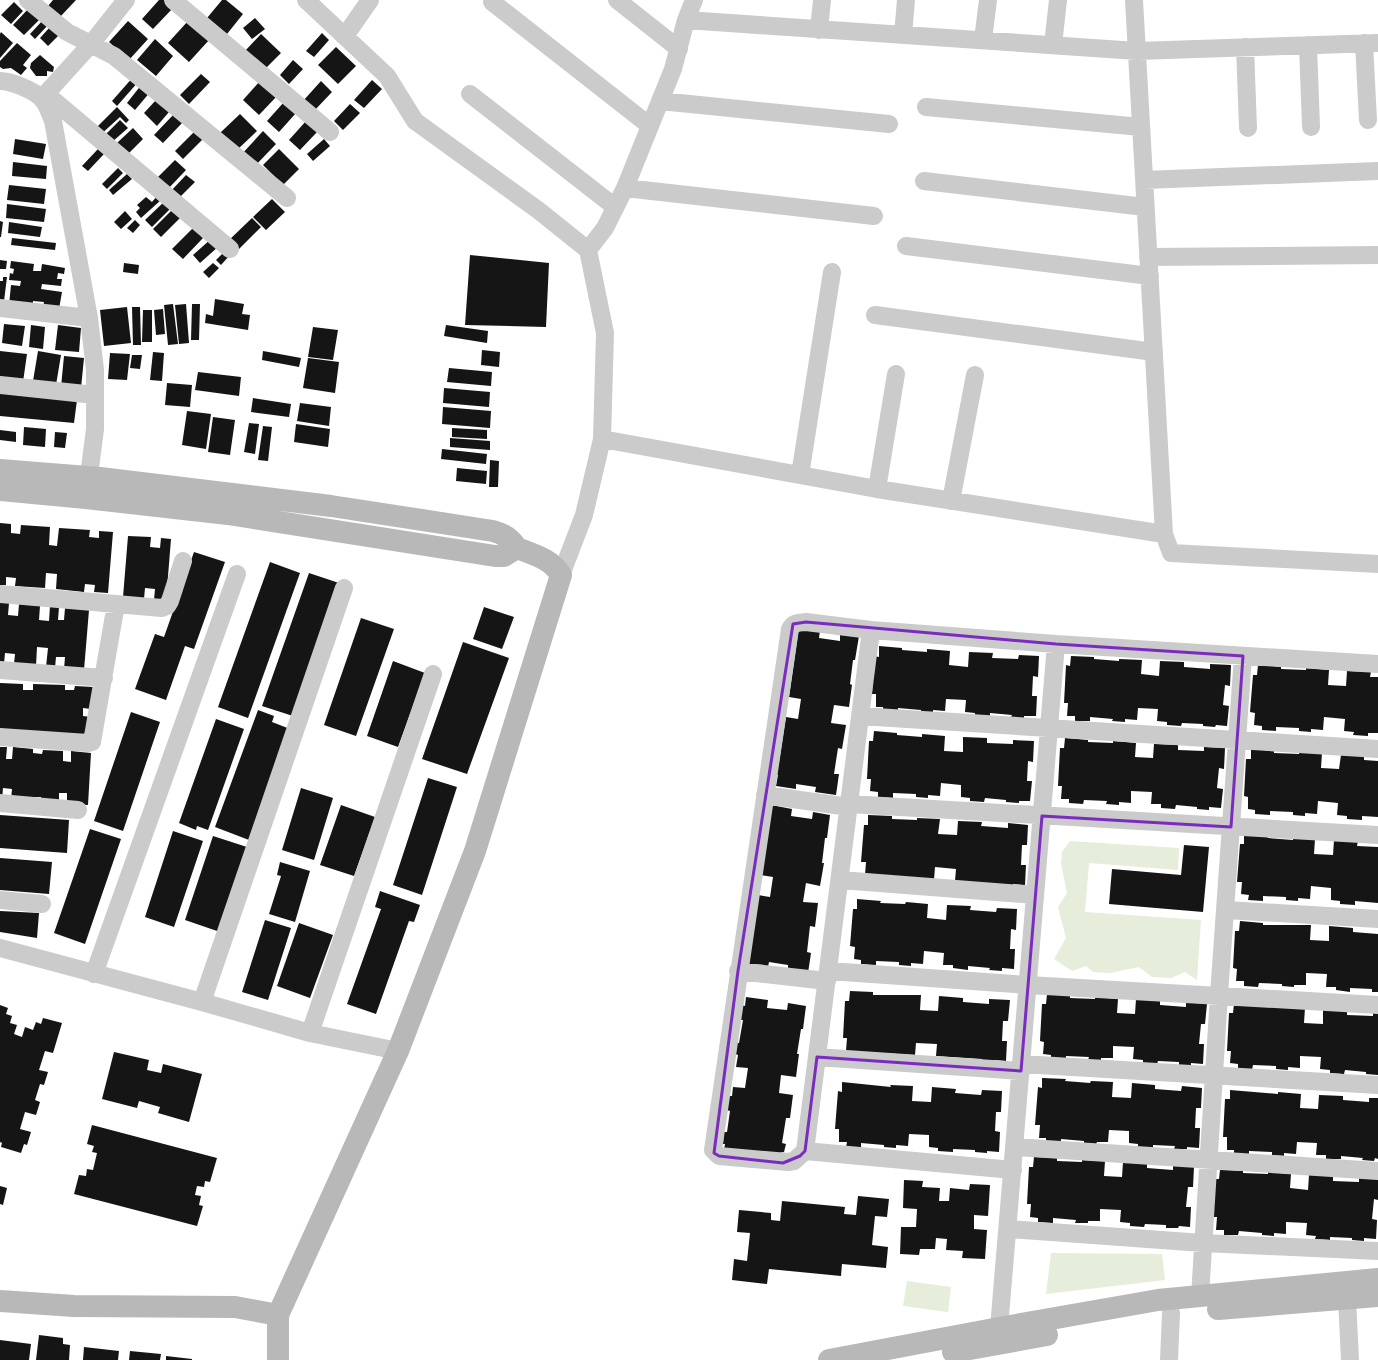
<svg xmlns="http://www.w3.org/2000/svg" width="1378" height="1360" viewBox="0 0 1378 1360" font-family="'Public Sans',sans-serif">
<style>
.green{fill:#e6eddb}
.building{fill:#151515}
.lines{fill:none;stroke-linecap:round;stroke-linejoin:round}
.street{stroke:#cbcbcb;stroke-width:18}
.secondary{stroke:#b8b8b8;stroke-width:22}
.marked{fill:none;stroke:#7b2cbf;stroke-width:3;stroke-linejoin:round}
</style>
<rect width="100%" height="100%" fill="#fff"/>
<path class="green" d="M1070 841 1179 848 1178 870 1089 863 1085 912 1201 920 1197 980 1185 972 1171 978 1152 977 1139 967 1110 973 1093 972 1086 966 1072 971 1054 959 1066 938 1058 907 1067 893 1061 864 1062 852Z
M1051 1253 1162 1254 1165 1280 1046 1294Z
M907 1281 951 1287 948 1312 903 1306Z"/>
<path class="building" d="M53 0H76L60 17 48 6Z
M159 0H164L173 8 153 29 142 19Z
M222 0H226L243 14 227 34 207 18Z
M14 2 23 11 11 24 1 15Z
M30 7 41 18 24 35 13 25Z
M255 18 265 29 252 39 243 28Z
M43 20 48 25 35 39 30 34Z
M128 21 148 39 129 60 109 42Z
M188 21 210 39 189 62 168 43Z
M50 27 59 35 48 46 40 38Z
M1 32 13 43 0 58V34Z
M322 33 329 40 314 57 306 51Z
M261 34 281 53 264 70 245 51Z
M155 39 173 56 156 76 137 60Z
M17 43 31 55 23 65 27 68 21 75 11 68 3 69 0 67V61Z
M336 47 356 66 338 84 318 65Z
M40 55 54 67 53 72 47 71V76H36L30 68 31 63Z
M293 60 303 69 289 84 280 75Z
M201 74 210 82 189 104 180 95Z
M134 76 139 81 117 106 112 101Z
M372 80 382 89 364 108 354 100Z
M260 81 277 96 259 115 243 100Z
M321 81 332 92 314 111 303 101Z
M142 84 151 91 135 110 127 103Z
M156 100 169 112 157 126 144 113Z
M284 102 296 113 279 132 267 121Z
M350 104 360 113 343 130 334 121Z
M117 107 129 120 126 123 120 117 99 136 94 130Z
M174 114 183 122 163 143 154 135Z
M240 114 257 131 237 150 220 133Z
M120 120 128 128 112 142 105 135Z
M306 121 318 131 300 150 289 140Z
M133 128 143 139 128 154 117 143Z
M196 130 204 138 183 159 175 151Z
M263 131 276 144 254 167 241 155Z
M15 139 46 144 43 159 13 154Z
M324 139 330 146 313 161 307 154Z
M98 149 104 154 88 171 82 166Z
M279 149 299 169 283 185 263 165Z
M175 160 186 170 167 190 156 179Z
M13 162 47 166 46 179 12 176Z
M118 168 123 173 107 189 102 184Z
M127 174 132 179 113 195 109 190Z
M186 175 195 182 178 199 170 192Z
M9 185 46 189 44 204 7 200Z
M157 196 161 200 141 218 136 212 140 208 137 205 146 197 152 202Z
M272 199 285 212 266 230 253 217Z
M165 201 171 208 152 227 145 220Z
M7 204 46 209 44 222 6 218Z
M174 208 182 216 161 237 153 229Z
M125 211 132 219 121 229 114 222Z
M252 218 261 227 236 252 227 242Z
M135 220 140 225 133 233 127 228Z
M0 221 3 222 1 237H0Z
M9 222 42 227 40 237 8 233Z
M193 228 203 238 183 259 172 249Z
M12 238 56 243 55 250 11 245Z
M211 239 219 246 200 263 193 255Z
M225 251 230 255 221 265 216 260Z
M470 255 549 263 546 327 465 325Z
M0 260 7 261 6 269H0Z
M11 261 34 264 33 271H41L42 264 65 268 64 274 58 273 57 279H62L61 286 42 284 41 289 62 292 59 309 43 307 44 302 33 301V305H9L11 285 20 286 21 281 9 280 10 273 13 274 14 269 10 268Z
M124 263 139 265 138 274 123 272Z
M213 263 219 268 209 278 203 272Z
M3 277H7L4 301 0 300V281H3Z
M215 299 244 304 242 314 250 315 248 330 205 323 206 314 213 316Z
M173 304 178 344 168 345 164 305Z
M186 304 189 343 179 344 175 305Z
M192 304H200L199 340H191Z
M127 307 131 343 104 346 100 310Z
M132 307H140L141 345H133Z
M163 309 165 334 156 335 154 310Z
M143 310H152V342H142Z
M4 324 25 326 22 346 2 343Z
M31 325 45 327 43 349 29 347Z
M58 325 81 328 79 352 55 350Z
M446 325 488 331 487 343 444 336Z
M313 327 338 330 333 360 308 357Z
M482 350 500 352 499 367 481 365Z
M0 351 27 354 23 382 0 379Z
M38 351 61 355 56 385 33 381Z
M263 351 301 358 299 367 262 360Z
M153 352 164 353 162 381 150 380Z
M110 353 130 354 127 380 108 379Z
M132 355H142L140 369 130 368Z
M64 356 84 358 81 388 61 387Z
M308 358 339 362 335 393 303 388Z
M449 368 492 372 491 386 447 382Z
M198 372 241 377 239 396 195 390Z
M167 383 192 385 190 407 165 405Z
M444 388 490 392 489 407 443 403Z
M0 392 77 400 74 423 0 416Z
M253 398 291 404 289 417 251 412Z
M300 403 331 407 329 426 297 421Z
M443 407 491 411 490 428 442 424Z
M187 411 211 414 206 449 182 445Z
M213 417 235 420 230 455 208 452Z
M249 423 259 424 255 454 244 452Z
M296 424 330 429 328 447 294 442Z
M263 426 272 427 268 461 258 460Z
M24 427 46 429 45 447 23 445Z
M452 428 487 430V439L452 437Z
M0 430 16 432V442L0 440Z
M55 432 67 433 65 448 54 447Z
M450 438 490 441V450L450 447Z
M442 449 487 454 486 464 441 459Z
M490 460 499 461 498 487H489Z
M457 468 487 471 486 484 456 481Z
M0 523 11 524V533L20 534 21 525 50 527 49 545 57 546 59 528 90 530 89 537 99 538V531L113 532 108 593 94 592 95 585 85 584 84 592 56 589 57 574 46 573 45 588 15 586 16 578 6 577V585H0Z
M128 536 151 537 150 547 160 548 161 538 171 539 166 601 154 600 155 589 145 588 144 599 123 597Z
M194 552 225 562 194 649 185 646 166 700 135 689 155 634 164 637Z
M270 562 300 573 248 718 218 707Z
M309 573 342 584 296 717 262 706Z
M0 602 9 603 8 615 18 616 19 604 40 606 39 620 49 621 50 606 59 607 58 620H64L65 608 89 610 84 670 64 669 65 657H56L55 668 46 667 48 648 37 647 36 666 14 664 15 654 5 653 4 664 0 663Z
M484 607 514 617 502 649 473 639Z
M361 618 394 629 356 736 324 725Z
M799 627 820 630 819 638 840 641V634L859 636 855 660H853L850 684 852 685 849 707 834 705 831 723 846 725 842 749 838 748 834 774H839L836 795 815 792 816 787 796 784V789L776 786 778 775 775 774 777 762H779L786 717 798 719 801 699 789 697Z
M463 642 509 658 467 774 422 759Z
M879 646 902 648V650L927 652V649L950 651 949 665 968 667 969 652 993 653 992 658 1018 659 1019 655 1039 656 1038 677 1033 676 1032 696H1037L1036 716H1024V718L1011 717 1012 715 990 713V717L975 716V713L965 712 966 700 946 699 945 711 933 710V713L921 712V710L898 708V712H883V707H876V694H872L874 656 879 657Z
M1071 656 1094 657V659L1119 661V659L1142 660 1141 674 1159 676 1160 661 1184 662V667L1210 669V664L1231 665 1230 686 1225 685 1223 705 1229 706 1227 726 1216 725 1215 727 1203 726V724L1182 723 1181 726 1167 725V722L1157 721 1158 709 1138 708 1137 720 1125 719V722L1112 721 1113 719 1090 717V721H1075V716H1067L1068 703H1064L1066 665 1070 666Z
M393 661 425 673 398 747 367 736Z
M1258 665 1281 667V669L1306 670V668L1329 670 1328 685 1346 686 1347 671 1371 672 1370 677H1378V733H1368V736L1353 735 1354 732 1344 731 1345 719 1324 717 1323 730 1311 729V732L1299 731V728L1276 727V731L1262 730V726L1254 725 1255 713 1250 712 1253 675H1257Z
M0 683 23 684V690H33V684L65 685V690H74L75 686 93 687 91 709 83 708V716L91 717 90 738 0 733Z
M258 710 274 716 272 722 290 729 249 840 215 827Z
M131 712 160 722 123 831 94 821Z
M216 719 244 729 208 830 197 826 196 830 179 823Z
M874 731 897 733V735L922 737V734L945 736 944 751 963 752V737L987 738V743L1013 744V740L1034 741 1033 762 1028 761 1027 781H1032L1030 801H1019V803L1006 802V800L985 798 984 802 970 801V798L961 797V785L941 783 940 796 928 795V798L916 797V794L893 793V798L878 797V792L870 791 871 779H867L869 741H873Z
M1065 738 1088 740V742L1113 743V741L1136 743 1135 757 1153 758 1154 744 1178 745V750L1204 751V747L1225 748 1224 769 1219 768 1217 788 1223 789 1221 808 1209 807V810L1197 809V807L1176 805 1175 809 1161 808V804H1151L1152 792 1131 791V803L1119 802V805L1106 804 1107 801 1084 800 1083 804 1069 803V799H1061L1062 786H1058L1060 748H1064Z
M0 747H7L6 759H12L13 747 33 749V753L42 754 43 750 63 751V761L71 762V751L91 753 88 805 67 804V793H59V803L41 802V797H29L11 800 12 789 3 788 2 800H0Z
M1251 749 1274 751V753L1299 754V752L1322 753 1321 768 1339 769 1341 755 1364 756V760L1378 761V817L1362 816V820L1347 819V816L1337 815 1338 803 1318 801 1317 814 1305 813V816L1293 815V812L1270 811V815L1255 814V810L1248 809V797L1244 796 1246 759H1251Z
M428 778 457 787 422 895 393 885Z
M301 788 333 798 314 860 282 850Z
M341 805 375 817 354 876 320 865Z
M771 805 792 809 791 816 812 819 813 812 830 815 827 838H825L822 863H824L820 886 806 883 803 902 818 903 815 927 810 926 807 952 811 953 808 973 788 970V965L769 962 768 967 748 964 758 895 770 897 773 877 761 875Z
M0 815 69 820 67 853 0 848Z
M868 815 892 816V819L917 820V818L940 819 938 834 957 835 958 821 982 822 981 826 1008 828V823L1028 825 1027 845H1022L1021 865H1026L1025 885 1013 884V887L955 881 956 869 935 867 934 880 865 875 866 862H861L864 825H868Z
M90 829 121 839 85 944 54 933Z
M173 831 203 841 174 927 145 917Z
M1244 834 1267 836 1268 838 1293 840V837L1315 839 1314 854 1333 855 1334 840 1358 841 1357 846 1378 847V903L1355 901V905L1340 904V901L1331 900V888L1311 886 1310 899 1298 898V901L1286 900V897L1263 896V901L1248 900 1249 895 1241 894 1242 882H1237L1240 844H1244Z
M213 836 247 847 220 932 185 920Z
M1184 845 1209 847 1203 912 1109 904 1112 869 1181 875Z
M0 858 52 862 49 894 0 890Z
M280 862 310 871 295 922 269 914 281 876 277 875Z
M380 891 420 905 414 922 409 921 376 1014 347 1004 381 909 375 907Z
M857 899 881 901 880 903 905 904 906 902 928 904 927 918 946 920 947 905 971 906 970 910 996 912 997 908 1017 909 1016 930 1011 929 1010 949H1015L1014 969 1002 968V971L989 970 990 968 968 966V970L953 968V965H943L944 953 924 951 923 964 911 963V966L899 965V962L876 961V965L861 964V960L854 959 855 947 850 946 853 909H857Z
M0 911 39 913 37 938 0 932Z
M265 920 291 928 268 1000 242 992Z
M1240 921 1263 923V925H1311L1310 940 1329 941V926L1353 928V932L1378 934V992H1372V989L1350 988V992L1336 990V987H1326L1327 974 1306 973V985H1294V987L1282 986V984L1259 983 1258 987 1244 986V981H1236L1237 969 1233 968 1235 931H1239Z
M299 923 333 935 310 998 277 986Z
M850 991 873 992V995H921L920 1010 938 1011 939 996 963 998V1002L989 1004V999L1010 1000 1008 1021H1003L1002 1041H1007L1006 1061 994 1060V1062H982V1059L936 1056 937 1044 916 1043 915 1055 846 1051 847 1038H843L845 1001H849Z
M1047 994 1070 996V998L1095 999V997L1118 999 1117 1013 1135 1014 1136 999 1160 1001V1005L1186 1007V1002L1207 1004 1205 1024H1201L1199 1044H1204L1203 1064 1191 1063V1065H1179V1062L1158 1061 1157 1064 1143 1063V1060L1133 1059 1134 1047 1113 1046V1058H1101V1060H1088L1089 1057 1066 1056V1060L1051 1059V1055L1043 1054 1044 1042 1040 1041 1042 1004H1046Z
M746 997 768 1000 767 1008 787 1010 788 1003 806 1006 803 1029H801L797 1054H799L796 1077 781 1075 779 1093 793 1095 790 1118H786L782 1143 786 1144 784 1152 764 1156H723L725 1144H723L724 1132H727L730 1111 727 1110 729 1096H732L733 1087 745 1088 748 1068 736 1067 738 1055 735 1054 737 1043H739L743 1020H738L741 1005 745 1006Z
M1234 1004 1305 1008 1304 1023 1323 1024V1009L1347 1010V1015L1373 1016V1012H1378V1075L1366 1074V1072L1345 1070 1344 1074 1330 1073V1070L1320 1069 1321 1057 1300 1056V1068L1288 1067V1070L1276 1069V1066L1253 1065 1252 1070 1238 1069V1064L1230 1063 1231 1051H1227L1229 1013H1233Z
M0 1005 8 1008 6 1014 12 1016 10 1023 17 1025 14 1034 22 1037 25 1027 33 1030 36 1022 41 1024 43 1018 62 1023 53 1053 45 1051 39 1070 48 1072 44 1085 40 1084 35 1100 40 1102 36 1115 25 1112 20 1129 31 1132 27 1145 24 1144 21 1153 1 1147 2 1143 0 1142Z
M114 1052 149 1060 147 1070 161 1073 163 1064 202 1074 189 1122 158 1113 160 1107 139 1101 137 1108 102 1099Z
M1042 1078 1066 1079 1065 1081 1090 1083 1091 1081 1113 1082 1112 1097 1131 1098 1132 1083 1155 1085V1089L1181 1091 1182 1086 1202 1088 1201 1108H1196L1195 1128H1200L1199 1148 1187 1147V1149H1174L1175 1146 1153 1145V1148L1138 1147V1144L1129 1143V1131L1109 1130 1108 1142H1097L1096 1144 1084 1143V1141L1061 1139V1144L1046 1143V1138H1039L1040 1125H1035L1038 1087 1042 1088Z
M842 1082 891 1087 890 1085 913 1086 912 1101 931 1102 932 1087 956 1089 955 1093 981 1095 982 1090 1002 1091 1001 1112H996L995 1131 1000 1132 999 1152 987 1151V1153L975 1152V1150L953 1149V1152L938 1151V1148L929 1147V1135L909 1134 908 1146 896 1145V1148L884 1147V1145L861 1143V1148L846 1147 847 1142H839V1129H835L838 1091 842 1092Z
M1230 1090 1278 1094V1092L1301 1094 1300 1108 1318 1109 1319 1095 1343 1096V1100L1369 1102V1098H1378V1159L1375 1158 1374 1161 1362 1160 1363 1158 1341 1156V1159H1326V1155H1316L1317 1143 1297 1142 1296 1154 1284 1153V1156L1272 1155V1152L1249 1151V1155L1234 1154V1150H1227V1137H1223L1225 1099H1230Z
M92 1125 217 1158 210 1182 205 1181 204 1187 197 1186 195 1195 201 1196 199 1205 203 1206 197 1226 74 1194 79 1175 86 1176 87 1169 93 1170 97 1153 92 1152 94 1146 87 1144Z
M1034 1157 1057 1158V1161L1082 1162V1160L1105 1161 1104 1176 1122 1177 1123 1162 1147 1164V1168L1173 1170V1165L1194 1167 1193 1187H1188L1186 1207H1191L1190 1227 1179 1226 1178 1228H1166V1225L1145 1224 1144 1227 1130 1226V1223L1120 1222 1121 1210 1100 1209V1221H1088V1223H1075L1076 1220 1053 1218V1223L1038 1222V1218L1030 1217 1031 1204H1027L1029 1167H1033Z
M1220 1170 1243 1171V1173L1268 1174V1172L1291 1174 1290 1188 1308 1190 1309 1175 1333 1176V1181L1359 1182V1178L1378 1179V1200L1374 1199 1372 1219 1377 1220 1376 1239 1364 1238V1241L1352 1240V1238L1330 1237V1240L1315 1239 1316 1236 1306 1235 1307 1223 1286 1222V1234L1274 1233V1236L1262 1235V1233L1239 1231 1238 1235H1224V1230H1216L1217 1217H1213L1215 1179H1219Z
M904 1180 923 1181 922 1187 940 1188 939 1201H949L950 1188 969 1190 970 1184 990 1185 988 1216 974 1215V1229L987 1230 985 1259 962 1258 963 1251 946 1250 947 1239 936 1238 935 1249H920L919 1255 900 1254 901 1227H916L917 1209 903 1208Z
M0 1186 7 1188 3 1205 0 1204Z
M858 1196 889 1199 887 1217 875 1216 872 1245 888 1247 886 1268 842 1264 841 1276 769 1269 767 1284 732 1280 734 1259 747 1261 750 1233 737 1232 739 1210 771 1213V1220L780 1221 782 1201 845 1207 844 1214 856 1215Z
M39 1335 63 1338V1344L70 1345 69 1360H36Z
M0 1340 31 1344 29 1360H0Z
M84 1347 119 1351 118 1360H83Z
M130 1351 161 1354 160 1360H129Z
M166 1356 192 1359V1360H166Z"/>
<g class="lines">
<path class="street" d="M28 0 67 32 114 56 287 198
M173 0 330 132
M306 0 387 76 415 121 538 210 588 250 605 333 602 439 584 515 561 575
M617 0 679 49
M1134 0 1164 534 1171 553 1378 564
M492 2 650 126
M686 20 1137 51 1378 43
M819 30 822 0
M903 35 906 0
M345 36 370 0
M983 40 988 0
M1364 43 1368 120
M1053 45 1058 0
M1308 45 1311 127
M1245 47 1248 128
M0 81C11 81 33 90 41 98 47 103 50 114 53 121L89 318 95 370V429L87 491
M46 94 230 249
M470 94 615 207
M42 98 91 44 126 0
M660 101 889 124
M926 107 1141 127
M1144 180 1378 171
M924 181 1145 207
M625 188 874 216
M906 246 1150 276
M588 250 605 228 625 188 673 69 686 20 694 0
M1148 257 1378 255
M0 308 89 318
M875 315 1154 352
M0 385 95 395
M602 439 877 489 1164 534
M800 475 832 272
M877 489 896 374
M951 501 975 375
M0 594 162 608 167 606 170 601 183 561
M0 670 104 678
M860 716 1378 749
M0 737 88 743 92 742 116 604
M765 795 849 807
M0 803 78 810
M849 804 1378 835
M840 880 1035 895
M0 900 42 904
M1226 910 1378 919
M0 948 202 1002 310 1033 398 1051
M738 971 827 981
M829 971 1028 985 1378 1005
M94 974 237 574
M202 1002 344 588
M310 1033 433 674
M817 1057 1021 1071
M1021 1064 1378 1085
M1015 1147 1378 1171
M805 1151 871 630
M1013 1170 805 1151 794 1161 788 1162 719 1156 713 1150 790 629C794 622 798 623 806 622L871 630 1056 644 1378 664
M1008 1229 1203 1243 1378 1251
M1200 1296 1219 995 1243 656
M1347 1299 1350 1360
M999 1328 1056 644
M1169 1360 1171 1313"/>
<path class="secondary" d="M0 470 100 478 331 506 493 531C504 534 510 538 517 548L504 556H495L228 514 86 498 0 490
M0 1301 74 1306 235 1307 278 1315
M1218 1309 1378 1296
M953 1352 1047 1335
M278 1360V1315L398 1051 475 851 561 575C551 559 535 555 517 548
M829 1360 999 1328 1158 1300 1378 1279"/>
</g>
<path class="marked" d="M806 622 1056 644 1243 656 1231 827 1042 816 1021 1071 817 1057 805 1151 800 1156 783 1163 719 1156 714 1153 738 971 793 624Z"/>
</svg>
